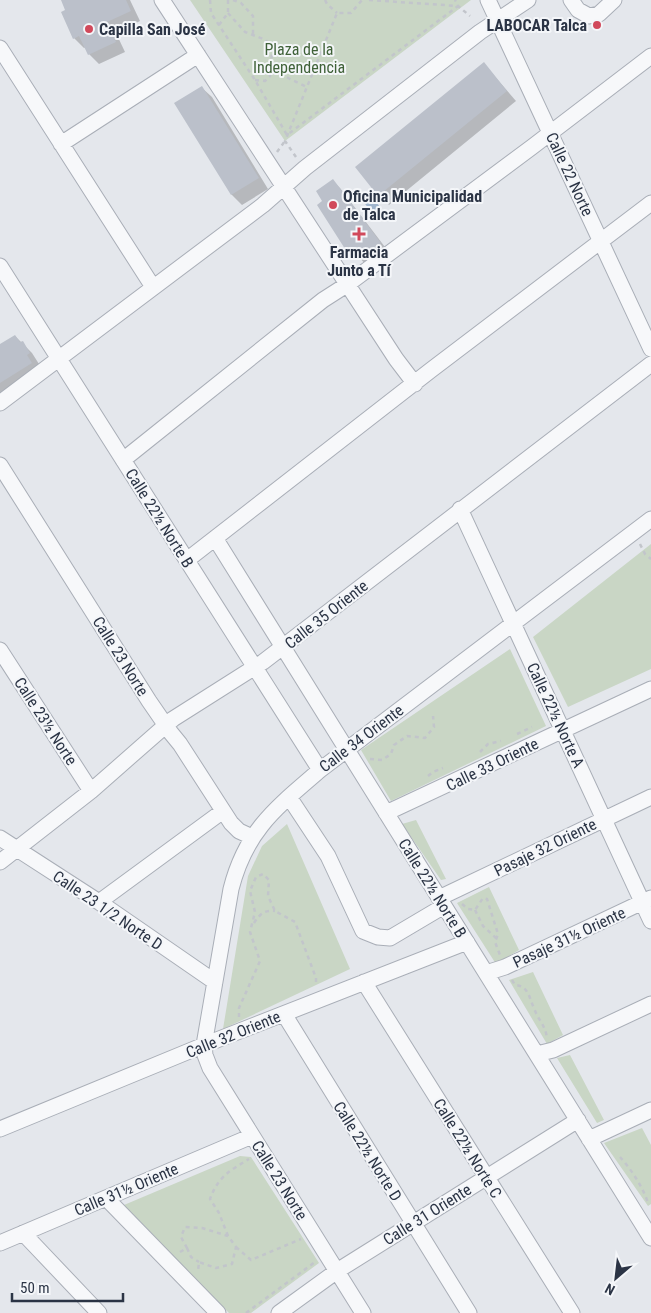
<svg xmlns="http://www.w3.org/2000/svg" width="651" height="1313" viewBox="0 0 651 1313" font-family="'Roboto Condensed',sans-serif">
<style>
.green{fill:#c9d6c5}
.water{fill:#9fb4cc}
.shadow{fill:#0003}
.building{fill:#bbc0ca}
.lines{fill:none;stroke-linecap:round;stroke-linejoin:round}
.minor-casing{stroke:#a9aeb7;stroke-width:17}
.path{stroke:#c2c5cb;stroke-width:2.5;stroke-dasharray:4 4;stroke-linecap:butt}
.minor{stroke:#f7f8fa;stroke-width:15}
.poi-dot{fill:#d1495b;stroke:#f4f6f9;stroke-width:2}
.labels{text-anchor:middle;stroke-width:4;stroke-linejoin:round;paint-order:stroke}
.poi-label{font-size:16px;font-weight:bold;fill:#2b3445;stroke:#f4f6f9;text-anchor:start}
.park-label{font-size:16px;fill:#3f6138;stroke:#f4f6f9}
.street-label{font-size:16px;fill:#2b3445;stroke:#f4f6f9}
</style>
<rect width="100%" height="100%" fill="#e4e7ec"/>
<path class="green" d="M190 0H471L285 141Z
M651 544V669L568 707 533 637Z
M510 649 546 726 391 801 361 750Z
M416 820 446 879 441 880 402 824Z
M287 824 350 969 223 1029 248 876 262 846Z
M489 887 519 950 496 964 457 903Z
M533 972 563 1035 547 1044 509 980Z
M570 1055 604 1120 597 1123 557 1058Z
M642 1128 651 1145V1204L648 1206 604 1143Z
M240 1156 251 1157 319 1263 251 1313H229L124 1205Z"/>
<path class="water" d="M372 196 382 210 374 216 363 201Z"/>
<path class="shadow" d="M62 0H130L140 21 116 33 125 52 99 64 89 54 86 47 84 48 74 38 67 10Z
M484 64 516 101 389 205 357 168Z
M202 88 212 97 268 189 242 205 232 195 176 103Z
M333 181 340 188 388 251 367 266 358 256 355 258 348 251 324 202Z
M15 336 32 353 39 364 36 366 41 373 0 399V346Z"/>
<path class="building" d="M61 0H126L131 11 107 22 116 42 88 55 79 36 73 39 61 12 65 10Z
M484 62 507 91 378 196 355 167Z
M202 86 259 178 231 195 174 103Z
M333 179 381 243 359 260 352 248 347 252 317 205 322 201 316 191Z
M15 335 20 342 23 341 30 353 27 355 32 363 0 383V344Z"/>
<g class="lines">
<g class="minor-casing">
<path id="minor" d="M162 0 396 359 415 384
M488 0 651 349
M571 0 578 10 589 16 599 14 614 0
M0 48 153 287
M61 144 198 55
M0 266 320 770
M0 403 263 205 305 168 480 32 528 0
M123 460 323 300 348 284 532 147 651 56
M0 465 149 701 171 733 180 744 231 823 239 831 252 837
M460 509 651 921
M215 538 651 1238
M187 560 431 370 651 203
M0 650 91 791
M289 797 328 856 363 931 378 937 390 938 444 906
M386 813 651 689
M0 838 99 902 215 982
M0 862 91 791 173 719 263 662 651 364
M439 898 651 797
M99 902 223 811
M486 973 505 967 651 898
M364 982 572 1313
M284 1014 469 1313
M537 1054 553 1050 651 1004
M0 1129 204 1045 467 942
M589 1139 651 1110
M106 1198 218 1313
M23 1233 99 1313
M0 1243 252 1136
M279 1313 337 1271 578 1120
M363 1313 210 1068 205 1055 204 1045 231 889C246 830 276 808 320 770L651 519"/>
</g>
<path class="path" d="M210 0 211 13 255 80 287 135 458 6 455 0
M233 0 241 3 253 16V35
M325 0 327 4 337 13
M369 0 458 6 470 16
M228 13 245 32 266 40 272 51 271 68 290 79 307 87
M219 25 228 13V0
M255 80 265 81 270 76 271 68
M277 152 285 141
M296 157 285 141 337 13H351L362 0
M640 544 645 554 651 559
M517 734 532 727
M480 752 488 744 501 741
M370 759 382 760 391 754 394 745 407 736 425 738 434 727 433 716
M428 776 433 772 443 768
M462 904 468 909 475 910 483 898 487 899 498 934 495 942 500 955
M475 910 483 926 496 938
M254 923C260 914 264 910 275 911
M512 980 515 985C529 986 529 998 534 1008 538 1020 545 1024 547 1038
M239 1017V1008L260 961 250 932 255 912 250 891 256 877 263 874 269 880 268 896 275 911 295 922 316 978V985
M620 1157C631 1169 643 1187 648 1203
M228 1236 219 1213 210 1199C218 1177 229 1171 249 1159
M236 1247 251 1260 301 1239
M187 1248 191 1257 199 1262
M180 1252 187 1248 181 1237 185 1227 202 1228 228 1236 236 1247 232 1264 216 1268 199 1262 198 1271
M246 1313 315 1262"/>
<use href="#minor" class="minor"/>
</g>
<g class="poi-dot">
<circle cx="597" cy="25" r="5"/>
<circle cx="89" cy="29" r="5"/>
<circle cx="333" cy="205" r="5"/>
<path d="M356.5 226.5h5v5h5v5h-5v5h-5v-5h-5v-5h5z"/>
</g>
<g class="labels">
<g class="poi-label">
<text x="587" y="31" text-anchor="end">LABOCAR Talca</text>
<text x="99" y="35">Capilla San José</text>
<text x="343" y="202">Oficina Municipalidad<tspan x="343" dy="18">de Talca</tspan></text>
<text x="359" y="258" text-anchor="middle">Farmacia<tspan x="359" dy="18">Junto a Tí</tspan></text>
</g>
<g class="park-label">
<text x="299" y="55">Plaza de la<tspan x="299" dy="18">Independencia</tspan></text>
</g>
<g class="street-label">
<text transform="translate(570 174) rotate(65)" y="6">Calle 22 Norte</text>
<text transform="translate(160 518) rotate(58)" y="6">Calle 22½ Norte B</text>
<text transform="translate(326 614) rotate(-38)" y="6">Calle 35 Oriente</text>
<text transform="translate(121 656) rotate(58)" y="6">Calle 23 Norte</text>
<text transform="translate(556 715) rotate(65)" y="6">Calle 22½ Norte A</text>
<text transform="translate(46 721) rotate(57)" y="6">Calle 23½ Norte</text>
<text transform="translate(361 738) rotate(-37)" y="6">Calle 34 Oriente</text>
<text transform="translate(492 764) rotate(-26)" y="6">Calle 33 Oriente</text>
<text transform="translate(545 847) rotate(-26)" y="6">Pasaje 32 Oriente</text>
<text transform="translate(433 888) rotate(58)" y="6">Calle 22½ Norte B</text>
<text transform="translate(108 910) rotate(34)" y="6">Calle 23 1/2 Norte D</text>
<text transform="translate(569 937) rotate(-25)" y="6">Pasaje 31½ Oriente</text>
<text transform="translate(233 1034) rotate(-22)" y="6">Calle 32 Oriente</text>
<text transform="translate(468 1148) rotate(58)" y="6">Calle 22½ Norte C</text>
<text transform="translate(368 1151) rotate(58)" y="6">Calle 22½ Norte D</text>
<text transform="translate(280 1180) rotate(58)" y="6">Calle 23 Norte</text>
<text transform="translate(126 1189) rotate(-23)" y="6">Calle 31½ Oriente</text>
<text transform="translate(427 1214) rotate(-32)" y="6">Calle 31 Oriente</text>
</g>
</g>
<g transform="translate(616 1278) rotate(208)" stroke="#f4f6f9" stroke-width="4" paint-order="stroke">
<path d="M0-4L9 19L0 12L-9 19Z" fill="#2b3445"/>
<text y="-8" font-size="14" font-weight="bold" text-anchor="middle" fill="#2b3445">N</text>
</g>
<path d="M12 1293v8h111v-8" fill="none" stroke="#2b3445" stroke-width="2.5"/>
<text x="20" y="1293" font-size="15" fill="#2b3445" stroke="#f4f6f9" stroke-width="4" paint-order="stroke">50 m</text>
</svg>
